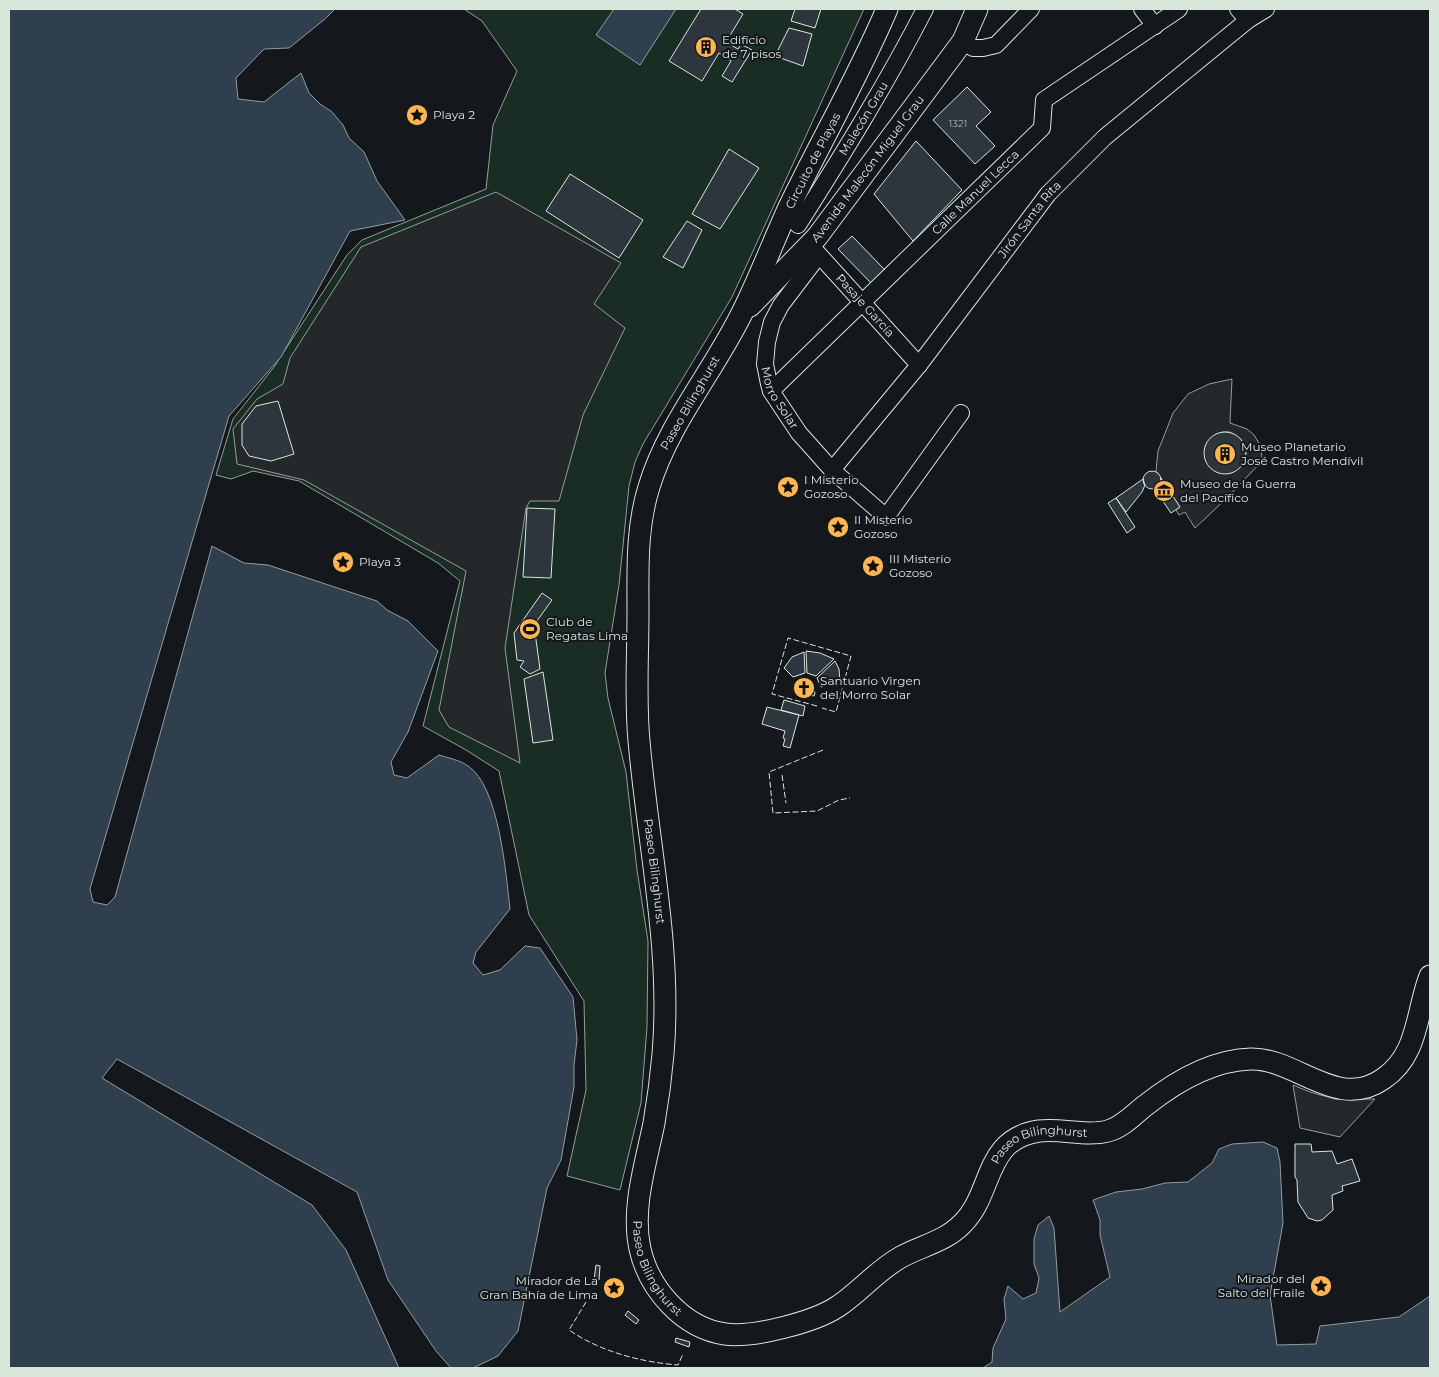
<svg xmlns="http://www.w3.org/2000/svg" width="1439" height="1377" viewBox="0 0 1439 1377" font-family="Montserrat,sans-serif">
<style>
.green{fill:#1a2d24;stroke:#939e99}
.parking{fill:#24282b;stroke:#939e99;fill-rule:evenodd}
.water{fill:#2f3f4d;stroke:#939e99}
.building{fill:#2c363c;stroke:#d8e6dc}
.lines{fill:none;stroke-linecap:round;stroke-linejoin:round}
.minor-casing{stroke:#d8e6dc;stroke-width:18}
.major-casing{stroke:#d8e6dc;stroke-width:23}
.minor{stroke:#14181c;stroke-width:16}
.major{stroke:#14181c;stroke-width:21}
.fence{stroke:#d8e6dc;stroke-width:1;stroke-dasharray:6 2.5;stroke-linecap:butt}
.labels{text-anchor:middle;stroke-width:4;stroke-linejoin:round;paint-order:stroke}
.number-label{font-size:10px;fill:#adbab4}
.poi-label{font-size:12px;fill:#d8e6dc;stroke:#14181c;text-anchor:start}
.street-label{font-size:12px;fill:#d8e6dc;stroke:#14181c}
</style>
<rect width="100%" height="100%" fill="#14181c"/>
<path class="green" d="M464 9H864L732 297 643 444 635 462 629 486 619 585 605 673 608 698 626 772 637 870 648 941 647 1027 641 1103 620 1190 567 1176 586 1090 584 1001 529 915 499 771 466 750 423 726 460 581 438 563 299 481 253 471 231 479 216 475 233 419 274 367 347 255 362 240 486 189 493 125 517 71 482 21Z"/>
<path class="parking" d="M496 192 621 263 594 304 625 328 583 415 559 501H530L526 508 505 648 520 763 449 727 439 710 466 571 304 480 237 464 233 429 257 399 283 384 290 358 361 247Z
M1232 379 1230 423 1247 429 1254 435 1259 443 1262 456V461L1227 498 1195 528 1185 512 1179 515 1176 510 1180 507 1156 471 1158 451 1173 413 1188 394 1209 384ZM1223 432H1230L1241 440 1246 452 1242 465 1231 473 1217 472 1207 463 1205 456 1207 443 1217 434Z
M1293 1085 1310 1092 1335 1099H1375L1340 1137 1300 1128Z"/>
<path class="water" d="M9 9H335L325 19 289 48 264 49 236 78 238 99 264 102 301 73 309 93 320 104 332 112 343 125 349 138 364 152 377 181 405 220 350 231 281 357 229 416 90 889 93 902 107 905 115 897 212 546 244 563 268 565 377 601 387 610 408 621 438 651 408 732 391 762 394 775 407 778 439 755C448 758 460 760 468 766 499 786 506 874 510 909L476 952 473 963 483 975 500 970 525 946 540 948 573 997 577 1040 574 1065V1087L561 1160 547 1188 518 1331 498 1356 473 1368H451L436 1351 388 1280 357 1192 117 1059 102 1078 312 1205 346 1250 399 1368H9Z
M614 9H676L640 65 596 35Z
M1263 1142 1277 1148 1280 1162 1283 1223 1270 1295 1277 1345 1316 1344 1320 1326 1399 1317 1430 1296V1368H983L992 1362 993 1348 1006 1319 1004 1299 1008 1286 1023 1299 1036 1293 1039 1278 1034 1264V1239L1038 1225 1049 1216 1054 1228 1060 1312 1110 1277 1100 1235V1220L1093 1200 1116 1192 1142 1189 1165 1183 1188 1182 1212 1163 1219 1149 1232 1144Z"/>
<path class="building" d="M701 9H735L743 14 726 42 738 49 741 44 752 50 732 82 722 76 731 61 719 53 702 81 669 61Z
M795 9H821L815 28 791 21Z
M789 28 812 34 803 66 775 56Z
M967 87 991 112 976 126 995 146 975 164 933 120Z
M916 141 962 190 913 241 874 194Z
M729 149 759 168 720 229 692 214Z
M570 174 643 220 619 258 546 211Z
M687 221 702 230 683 268 663 257Z
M852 236 885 270 871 283 838 249Z
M278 401 294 454 271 461 249 456 242 445V424L256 406Z
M1204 453a21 21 0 1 1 42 0a21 21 0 1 1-42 0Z
M1143 480a9 9 0 1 1 18 0a9 9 0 1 1-18 0Z
M1161 478 1180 507 1171 513 1154 488 1160 484Z
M1143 479 1145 485 1142 492 1126 512 1116 498Z
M1116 498 1135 527 1127 533 1108 503Z
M527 508 555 509 551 578 523 577Z
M542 593 552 600 534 625 540 669 530 674 520 667 524 661 517 660 514 633Z
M806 651 820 653 834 659 816 676 807 673Z
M804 652 805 673 793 677 784 668 792 657Z
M835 661 839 669 840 681 821 687 817 678Z
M543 672 553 740 533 743 524 679Z
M803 682 810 683 813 686 815 693 814 696 793 690 797 684Z
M784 700 805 706 803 716 781 710Z
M767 707 799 715 790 748 783 746 785 739 783 738 785 731 762 724Z
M1295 1144H1311L1312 1152 1332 1151 1337 1164 1352 1159 1360 1181 1342 1186 1343 1191 1332 1195 1333 1210 1322 1220 1317 1221 1308 1218 1298 1202 1297 1180 1295 1177Z
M596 1265 600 1266 599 1280H594Z
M628 1311 639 1320 636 1324 625 1315Z
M676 1338 690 1342 689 1347 675 1342Z"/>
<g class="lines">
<g class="minor-casing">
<g id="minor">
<path d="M1142 9 1155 26"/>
<path d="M1238 9 1248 20"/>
<path d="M963 41 973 48H983L996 45 1031 9"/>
<path id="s1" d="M798 225C843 154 887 83 925 9"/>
<path id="s2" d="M812 247 919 365"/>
<path id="s3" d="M819 255 781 305 772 322 767 342 765 364 769 384 771 391 799 433 832 470 886 517 961 413"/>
<path id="s4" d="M771 391 1042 128 1044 100 1179 9"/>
<path id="s5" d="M832 470 919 365 1048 194 1105 137 1248 20 1266 9"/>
</g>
</g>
<g class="major-casing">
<g id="major">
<path id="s6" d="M887 9C858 77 821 141 789 207 773 242 759 279 742 313 713 372 668 424 649 487 636 528 638 571 638 613 638 656 635 699 639 741 648 845 672 949 663 1054 661 1077 658 1100 654 1123 646 1163 631 1208 640 1249 649 1289 683 1328 725 1334 753 1338 814 1322 837 1307 860 1292 876 1271 901 1257 921 1246 946 1241 962 1224 994 1193 983 1139 1039 1131 1062 1128 1086 1137 1108 1131 1123 1127 1134 1114 1146 1105 1175 1082 1213 1060 1251 1059 1296 1058 1337 1111 1383 1079 1419 1055 1416 1012 1430 976"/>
<path id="s7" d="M750 306 817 237 963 41 977 9"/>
</g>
</g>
<use href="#minor" class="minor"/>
<use href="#major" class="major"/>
<path class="fence" d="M817 706 772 694 788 638 851 656 836 712 822 708
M823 750 769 772 773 813 817 811 839 800 850 798
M782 775 786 803
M586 1302 569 1330C601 1352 641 1362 678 1365L683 1354"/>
</g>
<defs>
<g id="building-disc" transform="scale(1.125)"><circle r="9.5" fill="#ffb74d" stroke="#14181c"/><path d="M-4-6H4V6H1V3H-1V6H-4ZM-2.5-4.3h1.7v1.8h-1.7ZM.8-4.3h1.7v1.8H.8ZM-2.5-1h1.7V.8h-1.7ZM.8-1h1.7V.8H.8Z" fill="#111"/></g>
<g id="sight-disc" transform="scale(1.125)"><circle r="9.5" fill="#ffb74d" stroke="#14181c"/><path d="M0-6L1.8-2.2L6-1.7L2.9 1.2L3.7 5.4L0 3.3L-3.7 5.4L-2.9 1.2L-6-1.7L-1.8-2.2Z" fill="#111"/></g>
<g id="museum-disc" transform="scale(1.125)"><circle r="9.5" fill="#ffb74d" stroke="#14181c"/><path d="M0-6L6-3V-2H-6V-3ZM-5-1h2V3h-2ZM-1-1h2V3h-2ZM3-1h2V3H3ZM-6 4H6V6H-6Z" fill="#111"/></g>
<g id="stadium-disc" transform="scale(1.125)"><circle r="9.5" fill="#ffb74d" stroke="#14181c"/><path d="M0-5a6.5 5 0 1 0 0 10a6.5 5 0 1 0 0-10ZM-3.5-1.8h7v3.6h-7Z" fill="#111"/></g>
<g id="church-disc" transform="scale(1.125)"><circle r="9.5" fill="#ffb74d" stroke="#14181c"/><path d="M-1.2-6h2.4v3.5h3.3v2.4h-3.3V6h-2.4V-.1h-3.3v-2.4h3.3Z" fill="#111"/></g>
</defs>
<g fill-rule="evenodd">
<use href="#building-disc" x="706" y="47"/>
<use href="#sight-disc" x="417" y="115"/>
<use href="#building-disc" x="1225" y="454"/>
<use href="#sight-disc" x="788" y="487"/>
<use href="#museum-disc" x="1164" y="491"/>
<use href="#sight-disc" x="838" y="527"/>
<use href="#sight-disc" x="343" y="562"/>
<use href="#sight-disc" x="873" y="566"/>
<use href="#stadium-disc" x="530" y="629"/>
<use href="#church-disc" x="804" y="688"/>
<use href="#sight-disc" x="1321" y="1286"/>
<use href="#sight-disc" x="614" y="1288"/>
</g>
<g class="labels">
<g class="number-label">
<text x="958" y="127">1321</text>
</g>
<g class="poi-label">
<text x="722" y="44">Edificio<tspan x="722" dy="14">de 7 pisos</tspan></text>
<text x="433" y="119">Playa 2</text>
<text x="1241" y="451">Museo Planetario<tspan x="1241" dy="14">José Castro Mendívil</tspan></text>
<text x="804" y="484">I Misterio<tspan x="804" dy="14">Gozoso</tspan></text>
<text x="1180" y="488">Museo de la Guerra<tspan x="1180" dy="14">del Pacífico</tspan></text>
<text x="854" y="524">II Misterio<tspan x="854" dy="14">Gozoso</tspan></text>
<text x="889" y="563">III Misterio<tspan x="889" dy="14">Gozoso</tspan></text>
<text x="359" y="566">Playa 3</text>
<text x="546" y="626">Club de<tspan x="546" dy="14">Regatas Lima</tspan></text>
<text x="820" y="685">Santuario Virgen<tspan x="820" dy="14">del Morro Solar</tspan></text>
<text x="1305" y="1283" text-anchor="end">Mirador del<tspan x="1305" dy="14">Salto del Fraile</tspan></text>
<text x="598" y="1285" text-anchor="end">Mirador de La<tspan x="598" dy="14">Gran Bahía de Lima</tspan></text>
</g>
<g class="street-label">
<text dy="4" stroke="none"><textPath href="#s1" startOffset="125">Malecón Grau</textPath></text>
<text transform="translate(813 161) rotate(-63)" y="4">Circuito de Playas</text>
<text dy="4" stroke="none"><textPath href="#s7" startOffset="181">Avenida Malecón Miguel Grau</textPath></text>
<text dy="4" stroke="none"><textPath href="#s4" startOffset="285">Calle Manuel Lecca</textPath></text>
<text dy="4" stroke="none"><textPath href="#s5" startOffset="319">Jirón Santa Rita</textPath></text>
<text dy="4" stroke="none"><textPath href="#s2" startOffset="79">Pasaje García</textPath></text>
<text dy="4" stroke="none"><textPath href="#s3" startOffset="162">Morro Solar</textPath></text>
<text transform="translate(690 403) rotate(-60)" y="4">Paseo Bilinghurst</text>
<text dy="4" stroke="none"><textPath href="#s6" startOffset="921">Paseo Bilinghurst</textPath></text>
<text dy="4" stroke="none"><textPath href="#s6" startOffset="1819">Paseo Bilinghurst</textPath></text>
<text dy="4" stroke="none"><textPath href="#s6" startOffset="1326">Paseo Bilinghurst</textPath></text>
</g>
</g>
<rect width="1439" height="1377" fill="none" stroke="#d8e6dc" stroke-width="20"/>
</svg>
